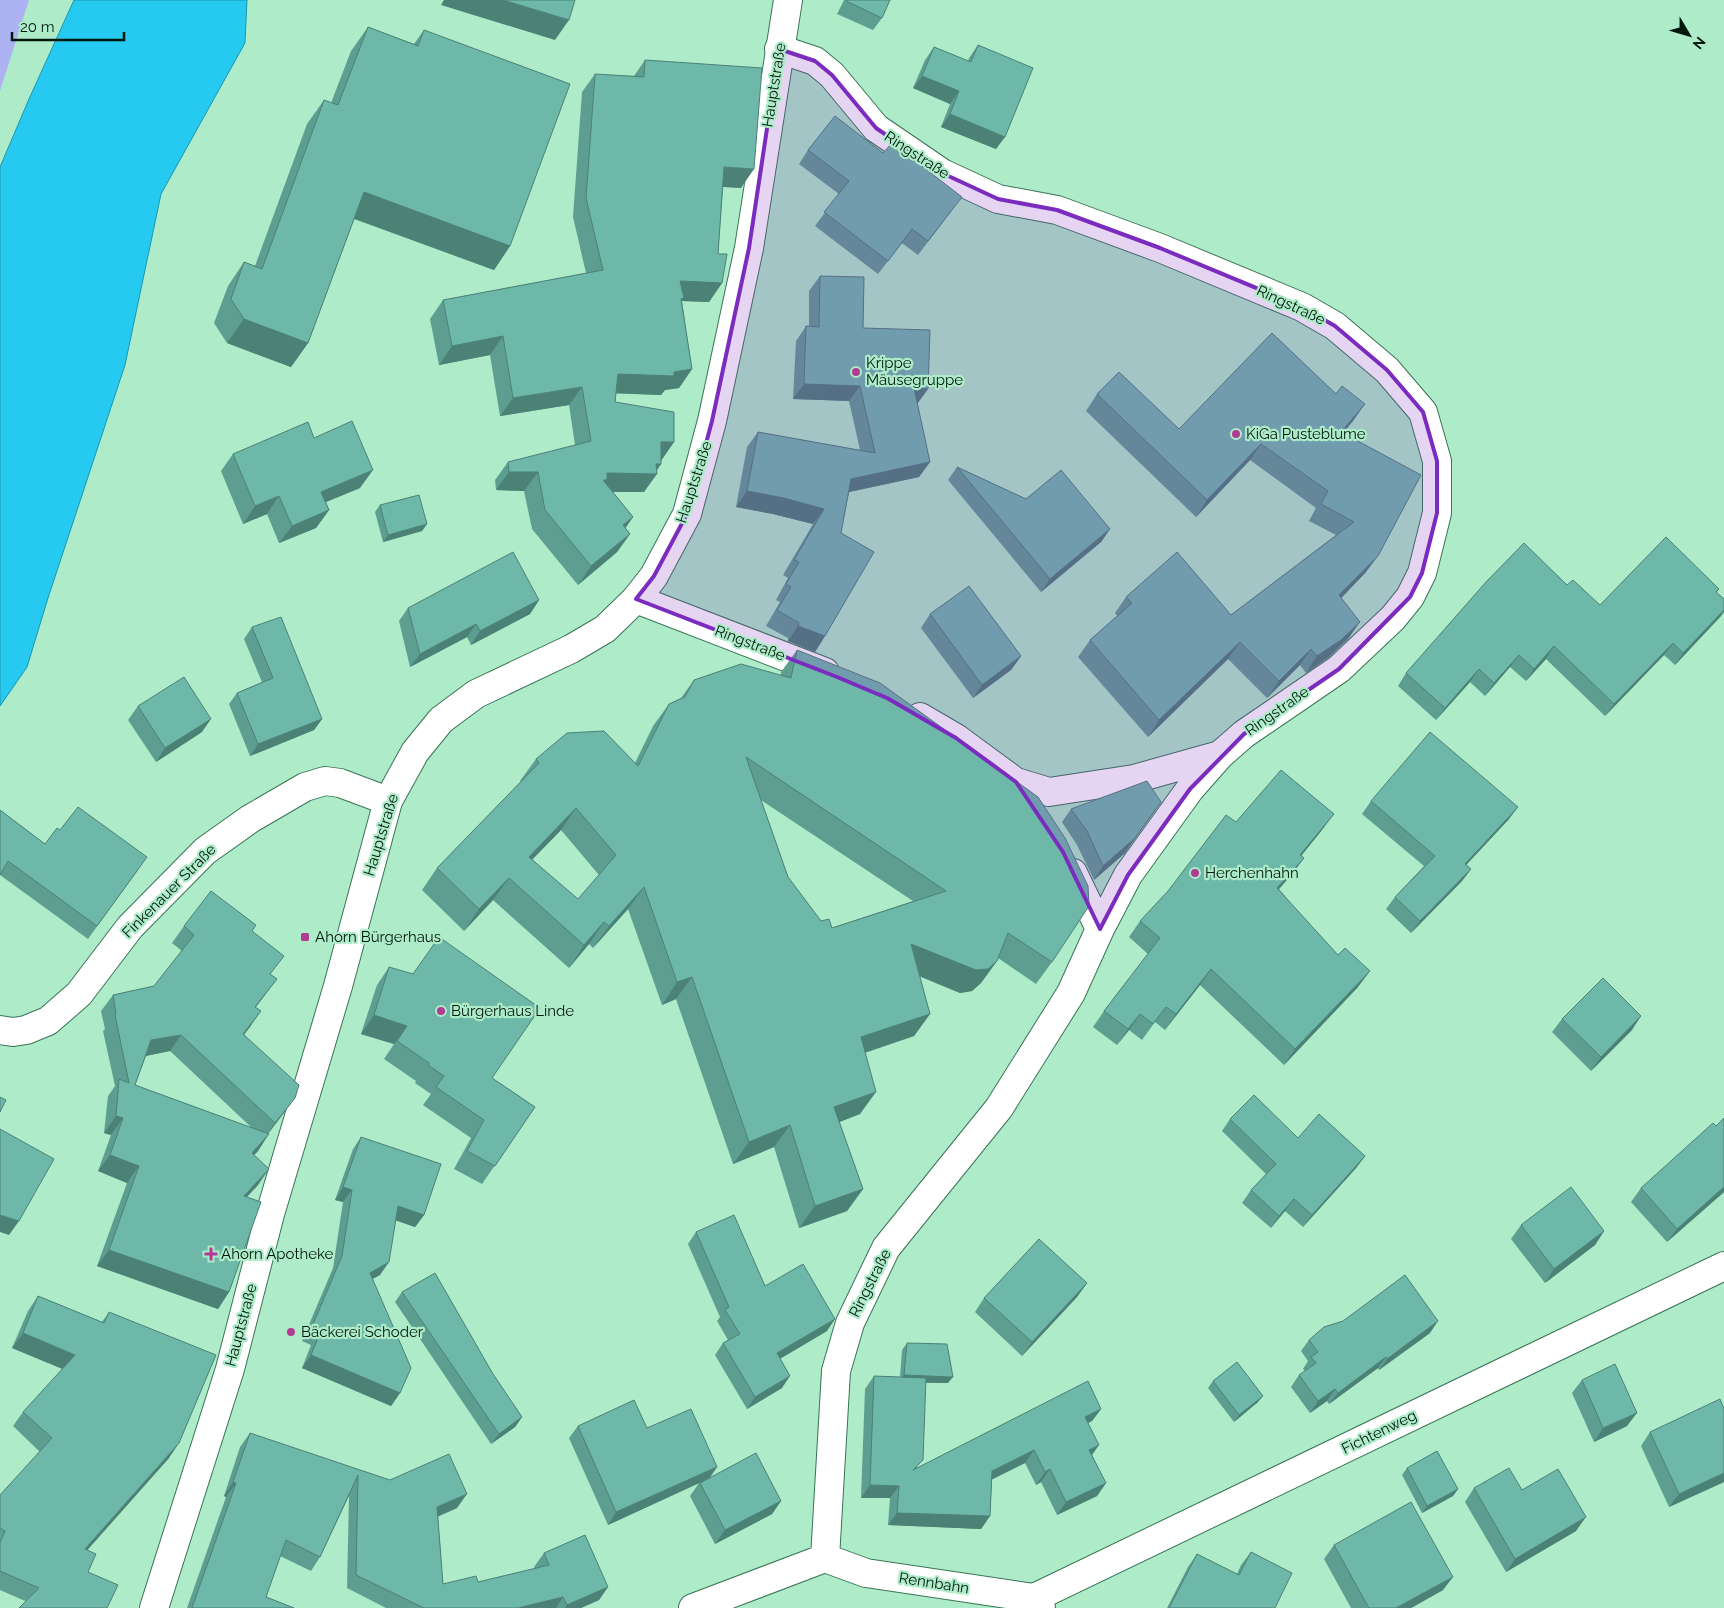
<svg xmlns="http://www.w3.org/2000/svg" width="1724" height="1608" viewBox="0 0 1724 1608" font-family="Raleway,sans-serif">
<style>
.green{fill:#adb3f2}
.water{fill:#26caf1;stroke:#1b95ad}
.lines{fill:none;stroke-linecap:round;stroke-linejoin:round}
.minor-casing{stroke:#397455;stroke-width:30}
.tertiary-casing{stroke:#397455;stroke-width:30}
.minor{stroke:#fff;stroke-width:28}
.tertiary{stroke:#fff;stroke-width:28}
.wall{fill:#5e9e91;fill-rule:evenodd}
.shaded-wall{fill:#4c8176}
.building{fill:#6db8a9;stroke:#4c8176;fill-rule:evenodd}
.marked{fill:#7b2cbf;fill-opacity:0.2;stroke:#7b2cbf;stroke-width:4;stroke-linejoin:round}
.poi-dot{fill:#b03b93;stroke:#aeecc9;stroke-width:2}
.labels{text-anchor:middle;stroke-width:4.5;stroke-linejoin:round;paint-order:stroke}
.street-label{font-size:15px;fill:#02180d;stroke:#aeecc9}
.poi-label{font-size:15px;fill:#02180d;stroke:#aeecc9;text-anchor:start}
</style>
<rect width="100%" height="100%" fill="#aeecc9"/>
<path class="green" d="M0 0H29L0 91Z"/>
<path class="water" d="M74 0H247L245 43 161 194 125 365 48 598 27 667 0 706V167L29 99Z"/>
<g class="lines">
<g class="minor-casing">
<path id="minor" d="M779 49 815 61 832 75 876 128 942 173 998 199 1057 210 1160 248 1302 307 1335 326 1387 370 1423 412 1437 461V513L1422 573 1410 597 1393 618 1339 669 1244 734 1220 755 1190 789 1128 875 1100 929
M636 599 825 672
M920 717 956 738 1013 780
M1016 782 1049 792 1134 779 1220 755
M0 1030 13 1032 26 1030 48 1021 79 994 130 927 205 851 250 819 305 787 325 781 340 783 388 801
M825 1558 866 1573 1034 1598 1041 1608
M1034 1598 1724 1266
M693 1608 825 1558 836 1371 850 1323 886 1248 999 1108 1071 993 1100 929 1073 873"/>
</g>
<g class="tertiary-casing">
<path id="tertiary" d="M154 1608 230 1369 270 1214 338 986 388 801 415 752 441 720 476 694 571 649 605 629 636 599 654 576 687 514 712 421 749 248 788 0"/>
</g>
<use href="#minor" class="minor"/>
<use href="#tertiary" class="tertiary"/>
</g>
<path class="wall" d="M844 0H890L882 18 873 30 837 14Z
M368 27 414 44 424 30 510 246 494 270 354 219 308 343 291 367 227 343 214 323 228 286 244 262 255 266 307 124 324 100 331 103 351 51Z
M978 45 996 149 941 127 950 104 913 88 925 60 934 47 968 61 969 58Z
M645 60 741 188 723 187 718 254 722 283 709 302 682 301 692 369 679 388 665 390 661 395 616 393 615 402 674 442 661 460V464L644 492H613L633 517 625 528 630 534 617 552 578 585 532 529 524 491 496 490 495 480 508 462 575 445 569 405 500 416 490 355 439 365 430 319 443 300 586 273 573 217 582 92 595 74 634 76Z
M808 150 952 210 918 255 902 243 878 274 815 226 839 194 799 164Z
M820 276 863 328 928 389 917 404 930 462 919 477 849 492 841 533 825 636 815 652 788 641V638L766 626 780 602 776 600 788 578 783 575 813 524 773 514 736 507 747 447 758 432 860 450 849 401 793 399 796 341 806 326H809V291Z
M1097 394 1179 429 1353 421 1343 433 1366 572 1341 598 1348 639 1329 657 1306 673 1300 665 1267 698 1228 659 1148 737 1078 657 1090 640 1117 616 1115 613 1126 597 1231 615 1336 535 1309 521 1316 508 1250 460 1196 517 1086 411Z
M314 438 360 488 326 502 329 510 316 528 279 543 267 514 243 524 221 471 233 454Z
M957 467 1026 499 1110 529 1101 542 1041 592 948 480Z
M380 505 427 524 422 531 383 542 375 512Z
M1567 585 1600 605 1719 589 1717 592 1721 616 1675 665 1664 655 1605 716 1546 659 1526 681 1510 667 1485 696 1470 682 1436 720 1398 686 1406 673Z
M539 600 530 614 471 645 467 637 410 667 399 621 408 608Z
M930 614 1021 656 1011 670 973 698 921 628Z
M252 627 322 719 314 730 250 756 229 704 237 693 262 682 244 639Z
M797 650 1052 962 1036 984 998 958 997 961 981 983 972 991 960 993 919 976 930 1014 914 1036 865 1053 860 1114 839 1122 863 1189 847 1211 799 1228 774 1147 733 1164 676 999 662 1005 628 909 593 948 589 944 569 968 493 900 464 931 422 890 437 868 521 782 520 781 536 759 635 763 653 726 669 704 681 698 694 680 781 675V672ZM761 800 913 901 832 928 821 921 788 877ZM561 830 599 875 578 899 532 860Z
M138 706 202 732 156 762 128 720Z
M1371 801 1509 819 1466 865 1471 869 1462 881 1411 933 1386 909 1395 897 1424 866 1362 814Z
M1071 809 1125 853 1094 880 1077 845 1062 822Z
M0 810 45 844 60 830 138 870 88 939 0 875Z
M1236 822 1322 830 1301 856 1304 858 1292 874 1279 889 1358 987 1284 1065 1200 985 1165 1030 1155 1022 1142 1040 1129 1030 1117 1045 1093 1027 1104 1011 1148 954 1129 937 1140 921Z
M184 926 252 931 271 974 265 995 256 1007 250 1027 244 1034 295 1098 268 1134 258 1151 254 1155 258 1185 247 1197 229 1292 218 1309 97 1266 127 1183 98 1171 111 1135 104 1133 108 1096 115 1086 103 1031 105 1029 101 1011 113 995 154 986 182 951 172 943ZM170 1051 252 1128 135 1085 146 1056Z
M389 967 492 1078 535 1107 482 1184 454 1169 471 1138 423 1105 431 1094 415 1083 416 1081 384 1059 394 1044 361 1034 377 985Z
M1562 1019 1632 1030 1591 1071 1552 1032Z
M1230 1119 1298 1138 1365 1156 1356 1168 1303 1227 1285 1211 1271 1228 1242 1203 1251 1190 1266 1174 1222 1131Z
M361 1137 424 1215 415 1227 395 1220 380 1275 372 1279 400 1393 391 1406 302 1368 311 1345 302 1341 333 1268 343 1202 335 1200 353 1149Z
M1641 1188 1724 1192 1667 1242 1631 1202Z
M1521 1225 1604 1231 1595 1245 1545 1283 1511 1239Z
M696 1232 765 1286 827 1331 780 1359 782 1388 747 1409 715 1355 723 1343 728 1340 717 1321 720 1317 688 1244Z
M1087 1283 1077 1297 1022 1356 975 1312 984 1298Z
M402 1292 493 1374 522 1417 515 1427 491 1444 395 1302Z
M38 1296 102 1322 109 1312 169 1458 87 1550 25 1601 0 1590V1495L40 1452 13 1426 23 1412 63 1369 12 1348 28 1311Z
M1430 1333 1379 1370 1378 1368 1329 1404 1327 1401 1310 1413 1291 1387 1299 1375 1305 1371 1303 1369 1308 1361 1301 1351 1309 1340Z
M907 1343 948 1383H926L917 1468 1101 1409 1092 1421 1088 1423 1092 1455 1106 1483 1097 1496 1057 1515 1041 1482 1036 1485 1025 1463 992 1479 990 1516 981 1529 888 1525 890 1498H861L865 1389 874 1376 900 1377 902 1350Z
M1582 1380 1627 1426 1594 1442 1572 1393Z
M1213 1381 1258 1402 1234 1422 1208 1388Z
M578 1426 647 1428 717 1467 710 1478 781 1501 772 1514 715 1544 690 1496 699 1483 608 1525 569 1438Z
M1650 1432 1724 1482 1669 1507 1641 1446Z
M250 1433 457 1508 438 1516 443 1584 478 1582 535 1569 534 1567 544 1553 608 1587 599 1600 581 1608H386L347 1588 349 1496 320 1557 311 1571 280 1556 266 1597 294 1608H187L226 1497 224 1496 240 1447Z
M1407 1468 1458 1489 1453 1496 1422 1513 1402 1475Z
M1474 1488 1522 1490 1576 1531 1506 1572 1465 1502Z
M1334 1545 1443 1590 1411 1608H1351L1324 1559Z
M1251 1552 1275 1608H1167L1188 1567 1197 1554 1237 1574 1241 1565Z"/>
<path class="shaded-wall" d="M444 0H503L569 20 555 40 441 5Z
M922 76 959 91 950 104 913 88Z
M950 114 1005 137 996 149 941 127Z
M724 167 754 169 741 188 711 186Z
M364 192 510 246 494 270 347 216Z
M680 281 722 283 709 302 682 301 671 317Z
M244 319 308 343 291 367 227 343Z
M503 336 490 355 439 365 452 346Z
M692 369 679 388 665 390 661 395 605 393 618 374 674 372Z
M804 384 860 386 849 401 793 399Z
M582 387 569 405 500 416 513 398Z
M914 388 928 389 917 404Z
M1365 404 1353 421 1329 449 1341 432Z
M661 442H674L661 461Z
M1261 444 1250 460 1196 517 1207 500Z
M930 462 919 477 840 494 851 479Z
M656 464H661L654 474H657L644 492H598L590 498 607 473Z
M373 470 360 488 309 509 321 492Z
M509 472H538L524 491 496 490Z
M747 491 784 498 824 509 813 524 773 514 736 507Z
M279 496 267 514 243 524 255 506Z
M329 510 316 528 279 543 292 526Z
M633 517 620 536 623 525Z
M427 524 422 531 383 542 388 535Z
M1110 529 1101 542 1041 592 1050 579Z
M630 534 617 552 578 585 591 566Z
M1378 556 1366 572 1328 612 1339 595Z
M539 600 530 614 471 645 480 631Z
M1724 610V612L1721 616 1675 665 1683 653Z
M1360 622 1348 639 1329 657 1306 673 1317 656Z
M476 624 467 637 410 667 420 654Z
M798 626 825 636 815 652 788 641Z
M1240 642 1228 659 1148 737 1159 720Z
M1673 643 1664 655 1605 716 1614 704Z
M1554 646 1546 659 1526 681 1534 669Z
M1311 649 1300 665 1267 698 1279 681Z
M1519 655 1510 667 1485 696 1494 683Z
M1021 656 1011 670 973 698 982 685Z
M1479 669 1470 682 1436 720 1445 708Z
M211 719 202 732 156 762 165 748Z
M322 719 314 730 250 756 258 744Z
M1161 802 1125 853 1094 880 1103 866Z
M1518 807 1509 819 1456 876 1465 864Z
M576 808 561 830 513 879 529 857Z
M1334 814 1322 830 1289 871 1300 855Z
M1304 858 1292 874 1266 904 1277 888Z
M1471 869 1462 881 1411 933 1420 921Z
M509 878 493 900 464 931 479 909Z
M644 887 628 909 593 948 609 926Z
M604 922 589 944 569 968 584 945Z
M911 944 997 961 981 983 972 991 960 993 895 966Z
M1211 969 1200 985 1165 1030 1176 1014Z
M1370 971 1358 987 1284 1065 1295 1049Z
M692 977 676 999 662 1005 677 982Z
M277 979 265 995 243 1023 255 1007Z
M261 1011 250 1027 232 1050 243 1034Z
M930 1014 914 1036 845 1059 861 1037Z
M1140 1014 1129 1030 1117 1045 1128 1029Z
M374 1015 407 1026 394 1044 361 1034Z
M1641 1016 1632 1030 1591 1071 1601 1057Z
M181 1035 170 1051 140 1057 151 1040Z
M876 1092 860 1114 819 1130 834 1107Z
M295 1098 283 1114 264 1139 275 1123Z
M116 1116 123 1118 111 1135 104 1133Z
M790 1125 774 1147 733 1164 749 1142Z
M269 1134 258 1151 241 1169 252 1153Z
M110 1155 139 1166 127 1183 98 1171Z
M1365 1156 1356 1168 1303 1227 1312 1215Z
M269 1169 258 1185 232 1212 244 1196Z
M343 1187 352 1190 343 1202 335 1200Z
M1724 1187V1192L1667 1242 1677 1229Z
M863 1189 847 1211 799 1228 815 1206Z
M1294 1199 1285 1211 1271 1228 1279 1216Z
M398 1206 424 1215 415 1227 389 1218Z
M0 1215 19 1221 9 1235 0 1232Z
M1604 1231 1595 1245 1545 1283 1554 1269Z
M109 1250 229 1292 218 1309 97 1266Z
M389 1262 380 1275 361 1285 370 1273Z
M1087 1283 1077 1297 1022 1356 1032 1342Z
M835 1319 827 1331 769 1365 777 1353Z
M1438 1321 1430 1333 1379 1370 1387 1359Z
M23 1333 75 1355 65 1370 12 1348Z
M311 1355 400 1393 391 1406 302 1368Z
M1386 1357 1378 1368 1329 1404 1338 1393Z
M904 1375 953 1377 948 1383 899 1382Z
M790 1376 782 1388 747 1409 755 1397Z
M1335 1389 1327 1401 1310 1413 1318 1401Z
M1263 1396 1258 1402 1234 1422 1239 1415Z
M1101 1409 1092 1421 1076 1429 1085 1417Z
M1637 1413 1627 1426 1594 1442 1603 1428Z
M522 1417 515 1427 491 1444 499 1434Z
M179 1443 169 1458 75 1564 85 1549Z
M1099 1445 1090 1458 1089 1450Z
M1034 1450 1025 1463 983 1484 992 1471Z
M717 1467 708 1479 608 1525 616 1512Z
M1050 1469 1041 1482 1036 1485 1045 1472Z
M1724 1473V1482L1669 1507 1679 1494Z
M233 1482 236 1483 226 1497 224 1496Z
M1106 1483 1097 1496 1057 1515 1066 1502Z
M870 1485 899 1486 890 1498H861Z
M1458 1489 1453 1496 1422 1513 1427 1506Z
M467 1494 457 1508 428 1521 437 1507Z
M781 1501 772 1514 715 1544 725 1530Z
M897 1513 990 1516 981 1529 888 1525Z
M1586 1517 1576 1531 1506 1572 1515 1559Z
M1453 1577 1443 1590 1411 1608H1396Z
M608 1587 599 1600 581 1608H565L567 1605Z
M563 1597 556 1608H518Z"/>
<path class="building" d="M503 0H575L569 20Z
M847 0H890L882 18 846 1Z
M368 27 418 46 424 30 570 84 510 246 364 192 308 343 244 319 231 299 244 262 262 269 324 100 338 105Z
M978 45 1033 68 1005 137 950 114 959 91 922 76 934 47 971 62Z
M645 60 762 68 754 169 724 167 718 254H727L722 283 680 281 684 298 681 299 692 369 674 372V376L618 374 615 402 674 412V442H661V464H656L657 474 607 473V480H603L633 517 623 525 630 534 591 566 545 510 538 472H509L508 462 591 441 582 387 513 398 503 336 452 346 443 300 603 270 586 198 595 74 644 77Z
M835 116 883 153 892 143 962 197 928 241 912 229 888 261 824 212 849 181 808 150Z
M820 276 864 277 863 328 930 330 928 389 914 388 930 462 851 479 841 533 874 552 825 636 798 626 799 623 777 610 791 587 786 584 799 562 794 560 824 509 784 498 747 491 758 432 875 453 860 386 804 384 806 326 819 327Z
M1272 333 1336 394 1342 386 1365 404 1341 432 1421 475 1378 556 1339 595 1360 622 1341 640 1317 656 1311 649 1279 681 1240 642 1159 720 1090 640 1132 603 1126 597 1177 552 1231 615 1354 522 1321 504 1328 491 1261 444 1207 500 1097 394 1119 372 1179 429Z
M352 421 373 470 321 492 329 510 292 526 279 496 255 506 233 454 308 422 314 438Z
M957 467 1026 499 1061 470 1110 529 1050 579Z
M419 495 427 524 388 535 380 505Z
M1666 537 1719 589 1716 592 1724 599V610L1683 653 1673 643 1614 704 1554 646 1534 669 1519 655 1494 683 1479 669 1445 708 1406 673 1486 582 1524 543 1567 585 1573 580 1600 605Z
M513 552 539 600 480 631 476 624 420 654 408 608Z
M969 586 1021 656 982 685 930 614Z
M281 617 322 719 258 744 237 693 273 678 252 627Z
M797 650 880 683 1038 797 1065 838 1088 886 1089 906 1052 962 1008 933 997 961 988 969 976 970 911 944 930 1014 861 1037 876 1092 834 1107 863 1189 815 1206 790 1125 749 1142 692 977 677 982 644 887 609 926 604 922 584 945 509 878 479 909 437 868 539 763 536 759 567 733 604 731 638 766 669 704 685 697 694 680 741 664 791 678ZM746 757 946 891 832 928 829 919 821 921 788 877ZM576 808 616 855 578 899 529 857Z
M184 677 211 719 165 748 138 706Z
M1430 732 1518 807 1465 864 1471 869 1420 921 1395 897 1435 856 1371 801Z
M1281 770 1334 814 1300 855 1304 858 1277 888 1338 955 1345 948 1370 971 1295 1049 1211 969 1176 1014 1166 1007 1153 1024 1140 1014 1128 1029 1104 1011 1160 938 1140 921 1168 891 1226 815 1236 822Z
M1147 781 1161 802 1134 839 1103 866 1087 831 1071 809Z
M78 807 147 857 97 926 8 861 0 875V810L45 844 57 828 60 830Z
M211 891 256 925 252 931 284 956 270 974 277 979 255 1007 261 1011 243 1034 299 1085 295 1098 275 1123 181 1035 151 1040 135 1085 269 1134 252 1153 269 1169 244 1196 261 1202 229 1292 109 1250 139 1166 110 1155 123 1118 116 1116 119 1079 129 1083 115 1015 116 1014 113 995 154 986 194 935 184 926Z
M439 937 540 1008 492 1078 535 1107 495 1166 467 1151 484 1120 436 1087 444 1076 428 1065 429 1063 397 1041 407 1026 374 1015 389 967 413 974Z
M1603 978 1641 1016 1601 1057 1562 1019Z
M1254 1095 1298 1138 1319 1114 1365 1156 1312 1215 1294 1199 1279 1216 1251 1190 1276 1164 1230 1119Z
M0 1097 6 1100 0 1112Z
M1724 1118V1187L1677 1229 1641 1188 1713 1123 1716 1126Z
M0 1129 54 1159 19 1221 0 1215Z
M361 1137 441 1164 424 1215 398 1206 389 1262 370 1273 411 1368 400 1393 311 1355 320 1333 311 1329 342 1256 352 1190 343 1187Z
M1571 1187 1604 1231 1554 1269 1521 1225Z
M734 1215 765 1286 803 1264 835 1319 777 1353 790 1376 755 1397 723 1343 740 1334 725 1310 729 1307 696 1232Z
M1039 1239 1087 1283 1032 1342 984 1298Z
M435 1273 493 1374 522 1417 499 1434 402 1292Z
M1405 1275 1438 1321 1387 1359 1386 1357 1338 1393 1335 1389 1318 1401 1299 1375 1316 1363 1311 1357 1318 1352 1309 1340 1324 1327 1343 1321Z
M38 1296 104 1323 109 1312 216 1355 179 1443 85 1549 96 1554 88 1572 118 1585 107 1608H19L39 1588 0 1571V1543L5 1531 0 1528V1495L52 1438 23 1412 75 1355 23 1333Z
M907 1343 947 1344 953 1377 904 1375Z
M1237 1362 1263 1396 1239 1415 1213 1381Z
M1615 1364 1637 1413 1603 1428 1582 1380Z
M874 1376 926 1378 923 1460 913 1470 1088 1381 1101 1409 1085 1417 1099 1445 1089 1450 1106 1483 1066 1502 1050 1469 1045 1472 1034 1450 992 1471 990 1516 897 1513 899 1486 870 1485Z
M1720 1399 1724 1409V1473L1679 1494 1650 1432Z
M634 1400 647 1428 691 1409 717 1467 616 1512 578 1426Z
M250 1433 390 1480 449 1454 467 1494 437 1507 443 1584 476 1576 478 1582 549 1565 544 1553 585 1535 608 1587 567 1605 563 1597 518 1608H424L356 1575 358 1475 320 1557 286 1540 266 1597 294 1608H192L236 1483 233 1482Z
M1437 1451 1458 1489 1427 1506 1407 1468Z
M756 1453 781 1501 725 1530 700 1483Z
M1509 1468 1522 1490 1558 1469 1586 1517 1515 1559 1474 1488Z
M1411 1502 1453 1577 1396 1608H1369L1334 1545Z
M1251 1552 1292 1573 1275 1608H1169L1197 1554 1239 1575Z"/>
<path class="marked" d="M779 49 815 61 832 75 876 128 942 173 998 199 1057 210 1160 248 1302 307 1335 326 1387 370 1423 412 1437 461V513L1422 573 1410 597 1339 669 1244 734 1190 789 1128 875 1100 929 1063 852 1016 782 956 738 887 698 837 677 636 599 654 576 687 514 712 421 749 248Z"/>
<g class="poi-dot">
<circle cx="856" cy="372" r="5"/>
<circle cx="1236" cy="434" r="5"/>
<circle cx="1195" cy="873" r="5"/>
<rect x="300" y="932" width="10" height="10" rx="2.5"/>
<circle cx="441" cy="1011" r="5"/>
<path d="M208.5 1246.5h5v5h5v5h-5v5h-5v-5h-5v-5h5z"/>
<circle cx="291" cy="1332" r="5"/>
</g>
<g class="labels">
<g class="street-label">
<text transform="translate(774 85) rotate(-81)" y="5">Hauptstraße</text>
<text transform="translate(917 155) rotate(33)" y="5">Ringstraße</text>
<text transform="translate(1291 305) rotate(25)" y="5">Ringstraße</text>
<text transform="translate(694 482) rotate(-72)" y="5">Hauptstraße</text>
<text transform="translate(750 643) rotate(21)" y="5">Ringstraße</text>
<text transform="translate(1277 711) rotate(-35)" y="5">Ringstraße</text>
<text transform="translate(381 835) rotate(-73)" y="5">Hauptstraße</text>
<text transform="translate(169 891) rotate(-45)" y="5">Finkenauer Straße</text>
<text transform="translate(870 1283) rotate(-63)" y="5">Ringstraße</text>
<text transform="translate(241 1325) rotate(-75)" y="5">Hauptstraße</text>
<text transform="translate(1379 1432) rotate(-26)" y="5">Fichtenweg</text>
<text transform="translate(934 1583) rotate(9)" y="5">Rennbahn</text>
</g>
<g class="poi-label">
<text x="866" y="368">Krippe<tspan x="866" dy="17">Mäusegruppe</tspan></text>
<text x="1246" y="439">KiGa Pusteblume</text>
<text x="1205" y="878">Herchenhahn</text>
<text x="315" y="942">Ahorn Bürgerhaus</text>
<text x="451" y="1016">Bürgerhaus Linde</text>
<text x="221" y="1259">Ahorn Apotheke</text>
<text x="301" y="1337">Bäckerei Schoder</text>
</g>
</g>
<g transform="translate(1689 35) rotate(128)" stroke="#aeecc9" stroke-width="4" paint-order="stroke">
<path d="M0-4L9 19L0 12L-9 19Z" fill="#02180d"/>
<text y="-8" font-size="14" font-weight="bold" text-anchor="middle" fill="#02180d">N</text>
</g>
<path d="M12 32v8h112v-8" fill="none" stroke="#02180d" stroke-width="2.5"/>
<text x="20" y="32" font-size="15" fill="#02180d" stroke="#aeecc9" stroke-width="4" paint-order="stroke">20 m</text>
</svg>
